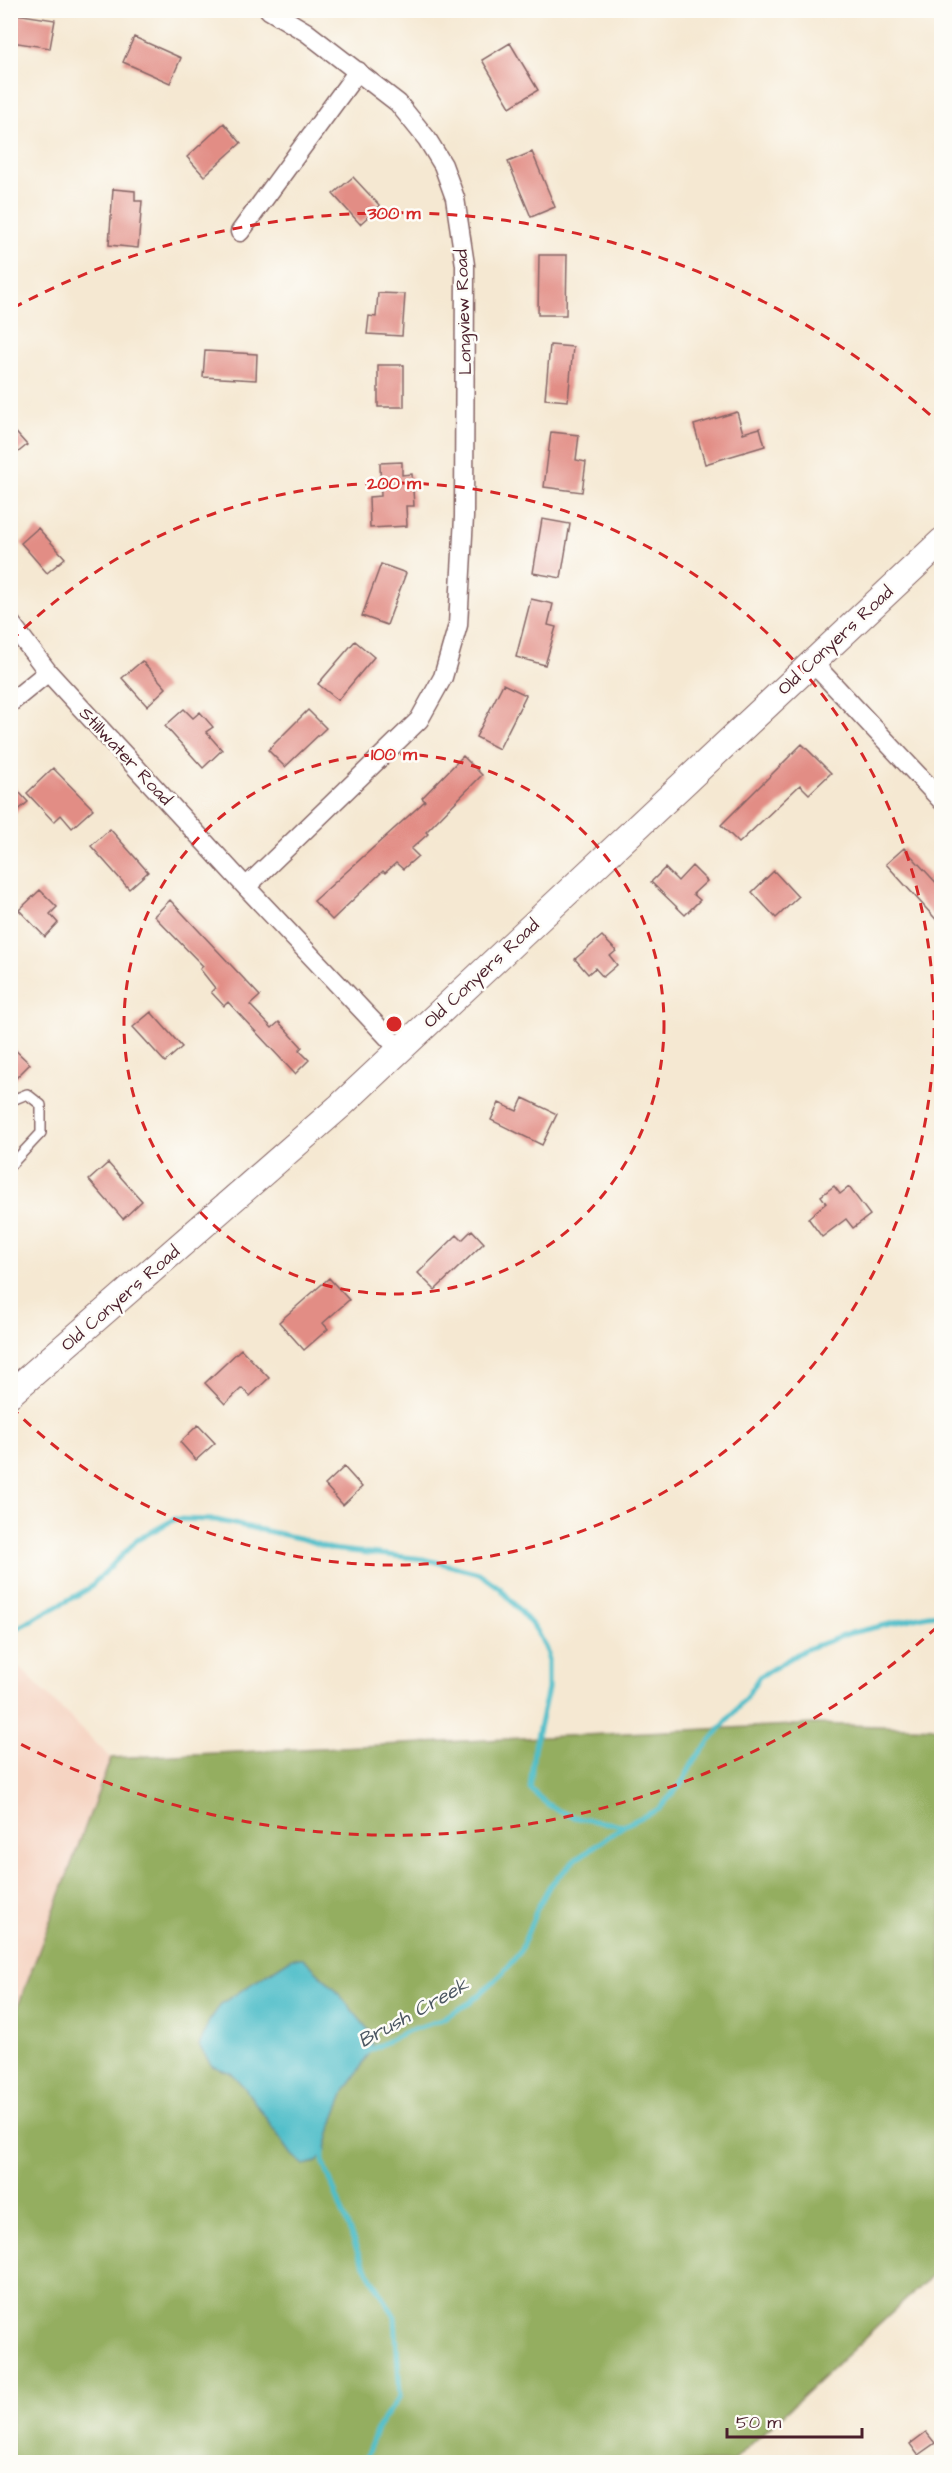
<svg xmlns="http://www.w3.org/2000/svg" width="952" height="2473" viewBox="0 0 952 2473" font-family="'Architects Daughter',sans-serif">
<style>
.built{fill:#f5d3c1}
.forest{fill:#94ae60;stroke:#6f6646;stroke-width:1.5}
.water{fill:#50bec9;stroke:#4d6e7a;stroke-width:1.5}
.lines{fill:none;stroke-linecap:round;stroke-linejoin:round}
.stream{stroke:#50bec9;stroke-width:5}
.building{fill:#e28d85}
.lane-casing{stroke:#866565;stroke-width:12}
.street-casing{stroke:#866565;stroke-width:21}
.secondary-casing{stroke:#866565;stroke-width:28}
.lane{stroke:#fff;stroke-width:9}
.street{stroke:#fff;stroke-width:18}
.secondary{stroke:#fff;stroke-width:26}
.ring{fill:none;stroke:#d62828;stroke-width:3;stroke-dasharray:10 8}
.labels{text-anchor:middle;stroke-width:5;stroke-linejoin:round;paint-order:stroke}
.street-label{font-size:18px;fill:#4a1f2b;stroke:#fdfcf7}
.water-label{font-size:20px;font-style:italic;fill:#4c5762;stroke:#fdfcf7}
.centre{fill:#d62828;stroke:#fdfcf7;stroke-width:3}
.ring-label{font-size:18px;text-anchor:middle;font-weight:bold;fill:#d62828;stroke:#fdfcf7;stroke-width:5;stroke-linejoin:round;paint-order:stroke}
</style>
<rect width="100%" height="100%" fill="#fdfcf7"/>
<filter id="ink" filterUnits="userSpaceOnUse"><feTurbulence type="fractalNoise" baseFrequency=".0167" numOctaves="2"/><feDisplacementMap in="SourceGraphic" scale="12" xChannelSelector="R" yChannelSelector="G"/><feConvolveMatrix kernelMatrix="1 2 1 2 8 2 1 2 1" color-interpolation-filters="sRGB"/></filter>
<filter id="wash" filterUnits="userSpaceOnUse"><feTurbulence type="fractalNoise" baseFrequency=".008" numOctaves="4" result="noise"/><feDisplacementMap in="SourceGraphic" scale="24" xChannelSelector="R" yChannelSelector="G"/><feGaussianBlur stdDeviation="1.35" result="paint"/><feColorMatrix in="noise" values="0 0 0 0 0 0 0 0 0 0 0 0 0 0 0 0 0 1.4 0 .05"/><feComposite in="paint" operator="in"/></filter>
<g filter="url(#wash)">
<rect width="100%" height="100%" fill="#f5e8d2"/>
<path class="built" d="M11 1659 111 1758 11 2028Z"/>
<path class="forest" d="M814 1724 941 1728V2267L732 2462H11L10 2028 111 1758Z"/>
<path class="water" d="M292 1958H303L334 1988 371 2033 373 2044 368 2056 346 2089 334 2119 325 2152 317 2162 304 2165 292 2155 244 2087 231 2073 212 2066 199 2046 209 2021 222 2003Z"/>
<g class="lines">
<path class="stream" d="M10 1632 88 1589 137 1540 175 1519 216 1520 303 1539 331 1549 424 1559 479 1573 500 1588 538 1632 548 1654V1689L534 1750 530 1788C558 1820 585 1820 625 1825
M367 2052 405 2032 440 2020 471 2002 502 1974 520 1952 537 1909 550 1885 575 1860 625 1825 659 1809 682 1783 695 1759 745 1699 759 1677 804 1650 851 1633 928 1615 942 1614
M323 2149V2161L359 2255 395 2317 400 2396 377 2429 364 2462"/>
</g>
<g id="blocks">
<path class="building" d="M16 14 55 20 50 48 11 42Z
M134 37 181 58 170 83 123 62Z
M510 43 538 90 510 107 482 60Z
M224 123 241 143 204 176 187 157Z
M532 152 555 207 531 217 508 162Z
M353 177 380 206 360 224 333 194Z
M113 189 135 191V201H142L138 248 109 245Z
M539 255H567L566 315H538Z
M378 293 405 294 402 336 367 334 369 316 376 317Z
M550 345 573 347 568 401 545 399Z
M205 351 257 354 256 380 203 377Z
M378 365H404V407H378Z
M737 412 743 433 760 428 765 446 705 464 694 425Z
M10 426 27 445 10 459Z
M551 432 579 435 576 460 586 462 582 492 544 487Z
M402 462V475L412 474 414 506H406L407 526 370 528 369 497 381 496 380 463Z
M542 519 570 524 561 578 533 573Z
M38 528 65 558 47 573 21 543Z
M381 564 406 573 387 625 362 616Z
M531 599 553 604 548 625 556 627 545 665 516 657Z
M355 641 374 657 338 700 318 684Z
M142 661 166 688 147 706 122 678Z
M503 684 526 695 499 749 476 737Z
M184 709 193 718 200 712 213 727 206 732 222 750 203 768 165 726Z
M308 710 326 728 285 767 268 750Z
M802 744 831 773 809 794 800 785 739 843 721 825Z
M463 756 482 775 426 832 428 834 411 849 418 856 403 869 396 863 385 873 383 871 332 920 314 901 425 801 422 798Z
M53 768 93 809 72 828 61 815 54 822 27 793Z
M10 782 28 802 10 817Z
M110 829 148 872 129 889 91 846Z
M904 848 942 889V926L886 864Z
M692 866 707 881 693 894 700 900 685 915 651 882 665 868 678 881Z
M774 871 798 897 776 918 752 892Z
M40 890 57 907 50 914 58 923 45 937 19 910Z
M170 900 260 996 250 1005 272 1028 279 1022 302 1047 299 1050 309 1060 295 1074 228 1002 224 1006 211 992 215 988 200 969 203 966 154 916Z
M602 936 616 951 610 956 617 965 603 977 595 968 588 974 575 959Z
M151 1012 182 1047 165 1062 133 1027Z
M10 1045 30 1064 10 1084Z
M523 1098 557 1114 542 1145 491 1120 499 1103 517 1111Z
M108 1163 142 1201 123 1219 89 1180Z
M834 1186 840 1194 849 1187 870 1215 853 1228 846 1219 822 1237 808 1218 826 1203 821 1196Z
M472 1230 484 1243 435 1290 418 1273 457 1235 462 1240Z
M329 1278 349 1300 323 1323 328 1329 304 1350 279 1322Z
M241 1349 269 1378 250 1396 242 1388 225 1404 205 1383Z
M198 1425 215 1443 196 1460 180 1442Z
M344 1467 362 1487 343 1505 325 1485Z
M926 2432 935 2443 918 2455 910 2444Z"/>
</g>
</g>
<g filter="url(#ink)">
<use href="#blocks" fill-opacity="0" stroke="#866565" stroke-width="1.5"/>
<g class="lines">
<g class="lane-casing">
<path id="lane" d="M10 1101 27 1094 41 1105V1133L10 1166"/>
</g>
<g class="street-casing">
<path id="street" d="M240 232 358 71
M10 622 48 672 246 887 399 1049
M812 662 942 801
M10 703 48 672
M246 887 419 720 443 677 458 625 464 517 465 265 455 198 443 165 427 139 398 103 306 32 269 10"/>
</g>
<g class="secondary-casing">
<path id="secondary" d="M10 1394 340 1106 942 541"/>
</g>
<use href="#lane" class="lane"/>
<use href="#street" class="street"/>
<use href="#secondary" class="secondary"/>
</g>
</g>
<g class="ring">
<circle cx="394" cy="1024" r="270"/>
<path d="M11 641A541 541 0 1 1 11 1407"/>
<path d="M937 1627A811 811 0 0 1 13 1740M13 308A811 811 0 0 1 937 421"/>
</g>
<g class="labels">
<g class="street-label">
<text transform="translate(463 312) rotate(-92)" y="6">Longview Road</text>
<text transform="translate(835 640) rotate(-43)" y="6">Old Conyers Road</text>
<text transform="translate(126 756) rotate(47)" y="6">Stillwater Road</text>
<text transform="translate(481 973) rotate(-43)" y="6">Old Conyers Road</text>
<text transform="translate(120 1298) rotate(-41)" y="6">Old Conyers Road</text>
</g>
<g class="water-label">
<text transform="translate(413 2012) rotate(-29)" y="7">Brush Creek</text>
</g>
</g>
<circle cx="394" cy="1024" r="9" class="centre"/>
<g class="ring-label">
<text x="394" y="219">300 m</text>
<text x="394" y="489">200 m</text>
<text x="394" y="760">100 m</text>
</g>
<rect width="952" height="2473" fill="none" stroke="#fdfcf7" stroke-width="36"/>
<path d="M727 2428v9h135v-9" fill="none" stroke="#4a1f2b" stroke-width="3"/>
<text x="736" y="2428" font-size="18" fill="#4a1f2b" stroke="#fdfcf7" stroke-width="4.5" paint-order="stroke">50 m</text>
</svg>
